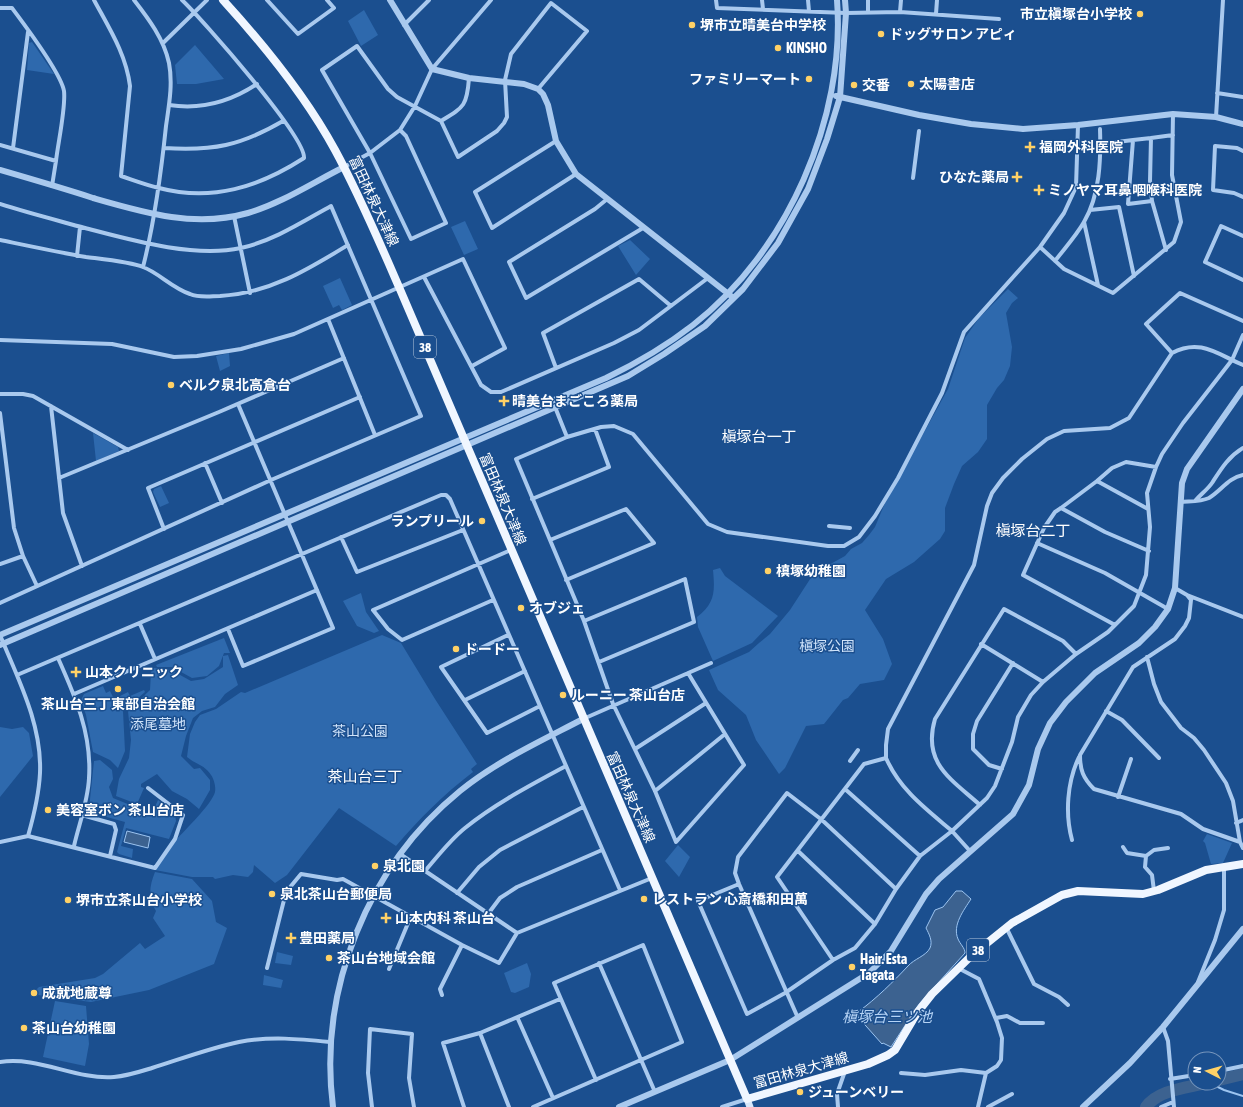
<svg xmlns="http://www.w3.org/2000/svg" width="1243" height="1107" viewBox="0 0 1243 1107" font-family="'Asap Condensed','Noto Sans JP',sans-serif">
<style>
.green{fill:#2e69ad}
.water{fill:#3c6290;stroke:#9cc4f0}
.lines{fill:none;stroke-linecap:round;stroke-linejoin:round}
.stream{stroke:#9cc4f0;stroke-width:2}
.river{stroke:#3c6290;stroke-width:12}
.minor{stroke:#a9c9ee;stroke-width:4}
.tertiary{stroke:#a9c9ee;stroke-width:6}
.secondary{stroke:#d6e6fa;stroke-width:7}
.primary{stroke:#f0f6ff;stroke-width:8}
.poi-dot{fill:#ffd166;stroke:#1b4f8f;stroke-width:1.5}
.labels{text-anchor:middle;stroke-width:3;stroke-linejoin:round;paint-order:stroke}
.shield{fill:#1b4f8f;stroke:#bbcadd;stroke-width:1}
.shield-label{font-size:13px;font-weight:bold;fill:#fff}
.poi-label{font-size:14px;font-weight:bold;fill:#fff;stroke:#1b4f8f;text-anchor:start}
.street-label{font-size:14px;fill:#fff;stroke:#1b4f8f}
.park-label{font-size:14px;fill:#cfe3fa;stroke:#1b4f8f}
.neighbourhood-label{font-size:15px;fill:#fff;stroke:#1b4f8f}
.water-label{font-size:15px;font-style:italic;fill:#b5d3f5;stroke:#1b4f8f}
</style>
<rect width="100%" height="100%" fill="#1b4f8f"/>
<path class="green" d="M364 10 378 35 361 46 348 21Z
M32 42 54 74 27 70 29 43Z
M195 45 224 79 196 84H177L175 65Z
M465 221 478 249 464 255 451 227Z
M630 240 650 259 636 275 618 246Z
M340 278 352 305 342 310 339 305 333 308 323 286Z
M1008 289 1018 298 1012 303 1006 313 1012 347 1010 366 1004 380 997 388 987 405V439L978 452 962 466 954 484 945 508V531L940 539 914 562 886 579 865 610 883 639 892 664 884 680 860 684 848 698 843 700 824 724 806 726 785 768 779 774 756 740 746 715 718 690 709 670 749 652 759 643 770 634 790 610 814 573 845 556 851 549 862 543 869 535 875 527 885 503 948 389 965 338 979 318Z
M229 353 230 366 220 371 216 356Z
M93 433 118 447 119 451 96 461Z
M161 486 169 503 160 507 153 492 154 489Z
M720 568 725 576 778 616 752 643 713 661 698 627 697 617C715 603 715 592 713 570Z
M361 593 366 612 379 631 374 633 357 626 343 601Z
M382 635 401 643 435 699 477 764 471 769 473 772C444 794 419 819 396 846L339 808 287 875 275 883 254 865 253 872 248 877 233 875 215 879 213 877H192L155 870C162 860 169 849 176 840 185 830 212 804 215 792 216 787 214 779 211 775 205 765 195 764 187 757L190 734 195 722 200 715 216 709 241 692 245 693Z
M224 638 230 653H224L219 666 207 676 192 678 172 667H157L156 665Z
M228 655 238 685 225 694 215 707 202 711 193 718 186 736 181 756 194 769 200 768 210 780V790L199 809 187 799 172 791 157 774 141 784V787L144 788 137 804 116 796 119 779 129 758 131 740 128 711 150 690 151 672 154 668 171 670 191 681 204 679 223 667V656Z
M103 686 106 693 110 691 114 699 128 692 130 696 144 690 145 692 123 711 125 751 118 768 110 760 93 752 86 715 81 700 84 694Z
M0 727 12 729 23 727 29 733 33 756 0 797Z
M100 760 112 770 113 779 109 787 113 798 152 814 158 800 175 814 176 821 169 839 126 828 121 846 133 849 132 858 119 854 117 852 125 822 92 813 89 809 94 761Z
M1207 834 1232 843 1223 863 1211 864 1205 843 1203 841Z
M678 845 690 857 679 877 665 861Z
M155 872 192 879 212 901 216 922 227 928 214 964 149 990 91 1002 38 995 37 989 39 987 95 978 103 974 140 943 145 949 165 936 153 918 156 911C148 898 149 887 155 872Z
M277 952 293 956 291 965 275 963Z
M527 963 531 974 529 987 515 993 511 992 504 973Z
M264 975 283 980 281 988 263 985Z
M55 1001 86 1006 89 1044 85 1066 43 1057Z"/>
<path class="water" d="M127 831 150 837 148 848 124 842Z
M956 891H962L971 899C964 910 952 925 958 939 960 944 965 948 965 953L919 1004 891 1047 883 1043 882 1044 858 1017V1012C877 998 893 982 908 966 914 959 926 956 930 948 933 941 929 934 926 928L935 910 943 907Z"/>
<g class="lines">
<path class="stream" d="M1210 1083 1224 1090 1243 1096"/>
<path class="river" d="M1219 1080 1243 1074
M1146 1107C1158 1090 1186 1088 1206 1083"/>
<path class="minor" d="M94 0C109 28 126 54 130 86L121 176C133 180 146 185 159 188 212 202 259 187 304 158 306 137 202 19 182 0
M134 0C148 18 164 39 169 63 173 84 169 105 166 126 161 174 155 220 143 267
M267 0 298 34 334 8 327 0
M716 0 717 8 846 13 900 12 999 19
M762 0 763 9
M808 0 809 11
M868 0V13
M0 8H12C24 24 61 73 64 91 66 107 58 143 56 161L0 145
M900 12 901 0
M936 14 937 0
M404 25 429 0
M163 43 207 0
M1217 93 1243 97
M169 105C201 110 230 102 257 84
M1216 117 1223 0
M441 121C464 107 467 106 469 78
M400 130 406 136 446 223 411 239 370 153 322 70 357 46 388 89 397 97 441 121 458 157 497 131 504 123 507 117 505 80 511 54 551 3 587 31 538 89
M1133 140 1151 138
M556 141 475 192 492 228 576 174
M1101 144 1133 140 1128 204 1152 201 1150 181 1151 138 1173 135
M13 148 28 32
M164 148C213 151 240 146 283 121
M1243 151 1237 148 1215 146 1213 190 1234 193 1243 197
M344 167 370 153 400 130 415 106 432 69 491 0
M913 178 919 131
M52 186 56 161
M606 200 595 209 509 262 526 298 643 228
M1152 201 1166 250
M0 204C28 213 56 220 85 228 131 240 193 258 241 248 273 241 302 222 331 206L421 416 271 480 0 603
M1090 210 1119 207 1134 276
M234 216 250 293
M1084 222 1098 285
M1243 236 1221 226 1205 262 1243 280
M0 240C29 246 57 252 86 257 101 259 131 262 143 267 159 273 172 288 190 294 199 298 211 296 220 296 270 293 307 270 348 245
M1040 247 1064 269 1113 293 1174 242 1181 222 1172 175 1173 114
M77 256 80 227
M1055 261C1064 249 1076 236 1084 222 1100 195 1101 159 1100 129
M424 277 481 385 491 392H501L614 343 639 330 708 278
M328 319 375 435
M0 340 112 344 174 357 197 356 241 349 294 334 463 259 505 348 472 366
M1172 353 1146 324 1180 293 1243 321
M556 368 543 333 639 279 671 306
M0 394H23L33 396 128 450
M51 406 63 513 82 566
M555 407 567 437
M0 413 14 528 23 556 37 586
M205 463 222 503
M59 478 219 412 344 358
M1097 481 1148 509
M532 499 609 467 595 429
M1195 501C1200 495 1208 489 1212 483 1221 469 1228 457 1243 448
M1180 502C1189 501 1200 502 1209 498 1221 491 1228 478 1243 475
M1061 508 1105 532 1149 551
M829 526 850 528
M164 529 148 488 360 397
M341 537 357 572 463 530
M550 540 626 509 654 543 566 580
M1037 543 1105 573 1168 609
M0 564 23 556
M1175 588 1187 595 1191 600 1189 618 1185 626 1175 639 1133 667 1080 755C1080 770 1083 778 1094 789L1181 814 1203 829 1240 842 1243 848
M1187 595 1243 617
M493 600 402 640 388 629 373 610 511 550
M584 621 685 579 694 622 599 662
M140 624 155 659
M1115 625 1023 575 1044 528 1055 512 1061 508 1097 481 1112 468 1126 462 1156 467
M228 629 243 666 333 628 238 404
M0 635C18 679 42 724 40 773 39 794 34 815 28 836
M508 635 441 667 487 733 540 706
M981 644 1043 682
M1147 657 1154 684 1161 702 1181 728 1194 738 1204 750 1226 783 1233 801 1240 842
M58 658C75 696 92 734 89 778 88 801 79 824 74 846
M688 673 744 765 676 842 655 791 613 704 584 621 516 459 567 437 601 427 614 426 633 434 708 524 727 532 828 546H844L859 537 875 516 898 478 942 393 964 332 1040 247 1064 213 1076 187 1078 125
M17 675 441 495H446L450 499 620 890
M74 694 317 590
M465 700 525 671
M1106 711 1122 720 1159 758
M583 719 711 663
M635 749 706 703
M886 758V745L888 729 974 565 987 506 992 493 1003 478 1022 459 1047 439 1064 431 1110 428 1129 418 1172 353C1200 338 1217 354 1243 365
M850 761 858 750
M1002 769 989 765 973 749V734L977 721 1013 663
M845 789 920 856
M655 791 725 734
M1118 797 1131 759
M980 805C951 779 922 763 935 719L1004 609 1063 641 1076 654
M82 815 114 824 116 830 110 856
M1236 823 1243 820
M1072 840C1065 814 1067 782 1079 757
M0 842 28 836 155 868 175 839 183 815 148 788
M1123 847 1127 853 1146 856 1154 850 1168 848
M798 851 875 924
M970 851 952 831 987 798 995 786 1012 742 1018 717 1031 695 1043 682 1076 654 1108 632 1134 606 1146 575 1150 527 1147 493 1156 467 1162 454 1183 423 1232 360 1243 335
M400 854 517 933 652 878
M1146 856 1145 867 1152 875 1154 891
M425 871C438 856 450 840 465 828 496 803 531 785 566 766
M739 884 698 901 747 1014 785 993 833 960 855 948 875 924 896 889 822 820 787 793 738 857 735 873 739 884 798 1018
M457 893 479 867 500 850 583 807
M488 914 500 898 517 887 602 850
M1006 927 1034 984 1059 997 1068 1005
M833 960 777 877 864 764 886 758C900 790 926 809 952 831L920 856 896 889
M599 963 655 1092
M267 968 286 892 301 874 337 880 343 879 462 945 499 963 517 933
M958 968 979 979 997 1022 1002 1038 1001 1060 997 1066 986 1073 978 1107
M389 969 411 916
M1198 982 1215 940 1224 910V867
M442 995 440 989 462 945
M996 1018 1007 1016 1020 1023H1043
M518 1019 553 1098
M1163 1027 1168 1041 1174 1107
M480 1033 509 1107
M0 1062C39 1056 75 1080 114 1077 127 1076 139 1072 152 1068 181 1059 210 1048 239 1042 270 1036 300 1039 330 1042
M1219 1071 1243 1066
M901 1073 925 1075 961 1070 986 1073
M1170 1079 1195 1075
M372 1107 368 1073 370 1029 412 1034 409 1078 414 1107
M464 1107 443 1043 480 1033 560 999
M533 1107 682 1042 643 945 554 983 596 1080
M722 1107 747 1099
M838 1107 837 1094 845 1071
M988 1107 1012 1094
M1161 1107 1173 1102"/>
<path class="tertiary" d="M390 0 432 69 469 78 524 84 538 89 543 94 548 105 556 141 576 174 731 296
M836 96 919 115 971 124 1023 129 1078 125 1173 114 1216 117 1243 124
M0 170C31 179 62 188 93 198 145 213 195 228 248 213 282 203 312 183 344 167
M0 635 606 378C637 363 666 346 693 325 787 252 846 118 837 0
M0 645 628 376 664 354 705 326 743 289 778 243 808 189 827 139 840 97 846 13 845 0
M333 1107C318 989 368 866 460 791 497 761 541 741 583 719
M619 1107 730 1060 869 973 891 951 926 894 939 879 1013 814 1029 785 1038 749 1050 723 1066 702 1095 673 1139 643 1155 627 1168 609 1175 588 1182 483 1187 469 1243 389
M1083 1107 1130 1063 1163 1027 1243 929"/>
<path class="secondary" d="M747 1099 750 1107"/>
<path class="primary" d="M223 0C265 46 305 95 335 150 359 194 379 241 399 287L747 1099 868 1064 888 1055 895 1050 917 1013 932 994 971 956 1012 923 1062 895 1078 891 1143 894 1158 890 1206 870 1243 864"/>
</g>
<g class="poi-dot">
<circle cx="1140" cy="14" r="4"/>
<circle cx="692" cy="25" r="4"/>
<circle cx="881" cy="34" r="4"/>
<circle cx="778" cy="48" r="4"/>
<circle cx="809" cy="79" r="4"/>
<circle cx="911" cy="84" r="4"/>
<circle cx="854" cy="85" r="4"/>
<path d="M1028 141h4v4h4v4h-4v4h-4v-4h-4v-4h4z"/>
<path d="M1015 171h4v4h4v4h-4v4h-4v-4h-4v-4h4z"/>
<path d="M1037 184h4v4h4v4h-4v4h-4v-4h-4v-4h4z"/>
<circle cx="171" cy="385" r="4"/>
<path d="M502 395h4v4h4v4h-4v4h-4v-4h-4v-4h4z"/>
<circle cx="482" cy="521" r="4"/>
<circle cx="768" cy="571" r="4"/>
<circle cx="521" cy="608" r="4"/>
<circle cx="456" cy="649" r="4"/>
<path d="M74 666h4v4h4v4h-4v4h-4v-4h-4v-4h4z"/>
<circle cx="118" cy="689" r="4"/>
<circle cx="563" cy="695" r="4"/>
<circle cx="48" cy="810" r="4"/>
<circle cx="375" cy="866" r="4"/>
<circle cx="272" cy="894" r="4"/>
<circle cx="644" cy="899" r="4"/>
<circle cx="68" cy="900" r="4"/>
<path d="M384 912h4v4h4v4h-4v4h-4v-4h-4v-4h4z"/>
<path d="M289 932h4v4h4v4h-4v4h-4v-4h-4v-4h4z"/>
<circle cx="329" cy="958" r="4"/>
<circle cx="852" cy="967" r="4"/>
<circle cx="34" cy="993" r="4"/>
<circle cx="24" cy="1028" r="4"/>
<circle cx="800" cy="1092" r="4"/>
</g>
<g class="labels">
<g class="shield">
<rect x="414" y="336" width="22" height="22" rx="3"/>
<rect x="967" y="939" width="22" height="22" rx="3"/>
</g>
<g class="shield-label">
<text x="425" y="352">38</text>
<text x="978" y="955">38</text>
</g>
<g class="poi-label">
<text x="1132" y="19" text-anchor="end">市立槇塚台小学校</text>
<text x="700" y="30">堺市立晴美台中学校</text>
<text x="889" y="39">ドッグサロン アピィ</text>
<text x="786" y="53">KINSHO</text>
<text x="801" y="84" text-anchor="end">ファミリーマート</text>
<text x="919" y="89">太陽書店</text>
<text x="862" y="90">交番</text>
<text x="1039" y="152">福岡外科医院</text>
<text x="1009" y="182" text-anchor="end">ひなた薬局</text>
<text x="1048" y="195">ミノヤマ耳鼻咽喉科医院</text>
<text x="179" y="390">ベルク泉北高倉台</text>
<text x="512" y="406">晴美台まごころ薬局</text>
<text x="474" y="526" text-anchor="end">ランプリール</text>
<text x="776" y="576">槙塚幼稚園</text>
<text x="529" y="613">オブジェ</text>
<text x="464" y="654">ドードー</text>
<text x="85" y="677">山本クリニック</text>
<text x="571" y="700">ルーニー 茶山台店</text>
<text x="118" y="709" text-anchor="middle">茶山台三丁東部自治会館</text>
<text x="56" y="815">美容室ボン 茶山台店</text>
<text x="383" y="871">泉北園</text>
<text x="280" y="899">泉北茶山台郵便局</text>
<text x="652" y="904">レストラン 心斎橋和田萬</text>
<text x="76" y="905">堺市立茶山台小学校</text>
<text x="395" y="923">山本内科 茶山台</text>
<text x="299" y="943">豊田薬局</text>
<text x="337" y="963">茶山台地域会館</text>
<text x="860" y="964">Hair. Esta<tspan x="860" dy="16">Tagata</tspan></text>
<text x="42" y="998">成就地蔵尊</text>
<text x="32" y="1033">茶山台幼稚園</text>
<text x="808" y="1097">ジューンベリー</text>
</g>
<g class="street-label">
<text transform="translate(374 201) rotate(65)" y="5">富田林泉大津線</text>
<text transform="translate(503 499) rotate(67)" y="5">富田林泉大津線</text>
<text transform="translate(631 797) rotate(66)" y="5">富田林泉大津線</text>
<text transform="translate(801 1070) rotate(-16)" y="5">富田林泉大津線</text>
</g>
<g class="park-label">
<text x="827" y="651">槇塚公園</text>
<text x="158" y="729">添尾墓地</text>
<text x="360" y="736">茶山公園</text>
</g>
<g class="neighbourhood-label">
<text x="759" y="442">槇塚台一丁</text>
<text x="1033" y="536">槇塚台二丁</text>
<text x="365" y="782">茶山台三丁</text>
</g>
<g class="water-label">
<text x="887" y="1022">槇塚台三ツ池</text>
</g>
</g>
<g transform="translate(1207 1071) rotate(276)"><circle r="19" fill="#1b4f8f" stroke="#7695bc"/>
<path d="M0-3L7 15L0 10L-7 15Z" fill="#ffd166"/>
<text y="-6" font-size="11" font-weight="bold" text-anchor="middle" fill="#ffffff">N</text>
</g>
</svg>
